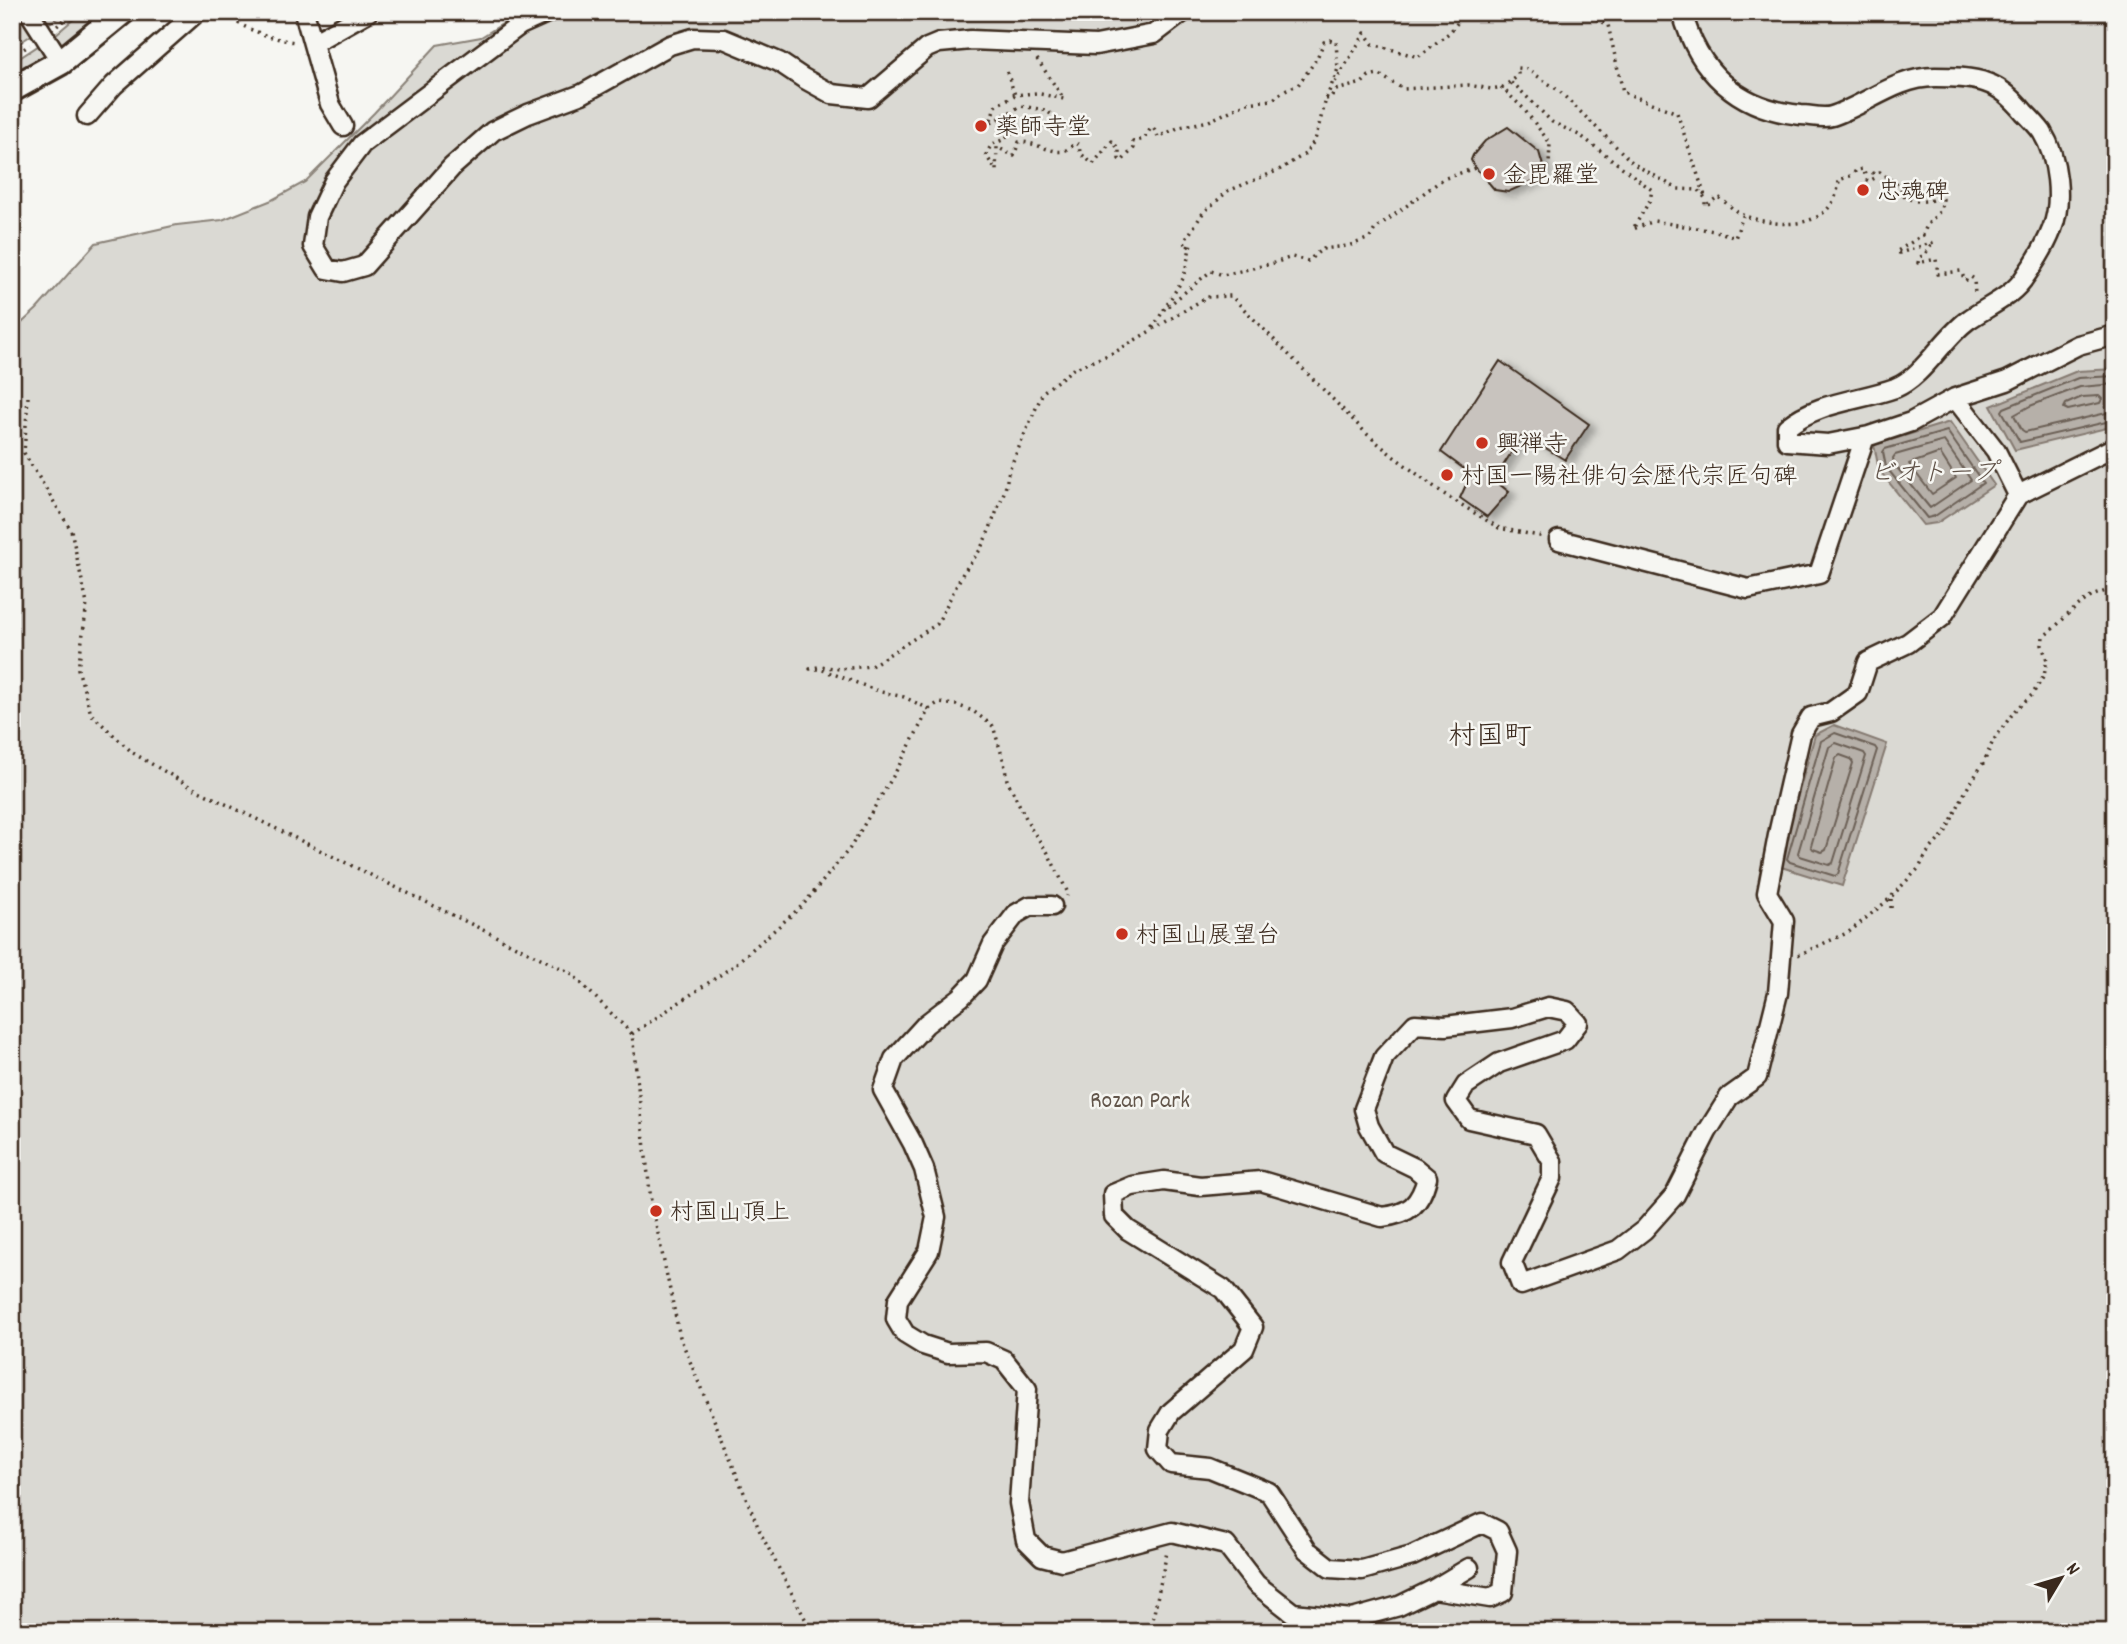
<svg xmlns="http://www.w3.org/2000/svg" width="2127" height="1644" viewBox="0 0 2127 1644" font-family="Dekko,'Klee One',sans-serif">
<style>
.green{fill:#dad9d3;stroke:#8a8278;stroke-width:2}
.water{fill:#b6b0a9;stroke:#857a71;stroke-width:2}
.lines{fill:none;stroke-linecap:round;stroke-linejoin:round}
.shore{stroke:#6c6056;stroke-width:2}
.building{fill:#c8c3be;stroke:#3b2a1e;stroke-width:2;filter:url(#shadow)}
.street-casing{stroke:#3b2a1e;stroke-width:23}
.secondary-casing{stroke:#3b2a1e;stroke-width:30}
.path{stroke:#3b2a1e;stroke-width:3.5;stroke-dasharray:2 5;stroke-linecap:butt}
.street{stroke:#f6f6f2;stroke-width:18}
.secondary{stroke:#f6f6f2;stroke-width:24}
.poi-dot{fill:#c8321e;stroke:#f6f6f2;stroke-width:2.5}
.labels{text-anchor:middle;stroke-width:5;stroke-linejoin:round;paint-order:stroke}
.poi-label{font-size:24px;fill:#3b2a1e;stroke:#f6f6f2;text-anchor:start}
.park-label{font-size:24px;fill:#63564b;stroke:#f6f6f2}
.water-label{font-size:26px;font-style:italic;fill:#605248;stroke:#f6f6f2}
.quarter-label{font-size:28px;fill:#3b2a1e;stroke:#f6f6f2}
</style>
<defs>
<filter id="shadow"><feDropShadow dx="7" dy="4" stdDeviation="3.5" flood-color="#0004"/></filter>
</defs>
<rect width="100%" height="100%" fill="#f6f6f2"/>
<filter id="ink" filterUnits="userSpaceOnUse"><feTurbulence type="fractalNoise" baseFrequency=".0143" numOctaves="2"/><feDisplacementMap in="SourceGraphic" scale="14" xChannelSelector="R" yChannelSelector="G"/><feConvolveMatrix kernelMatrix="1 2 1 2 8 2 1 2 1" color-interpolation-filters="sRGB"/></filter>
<g filter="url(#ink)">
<path class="green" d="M12 12H66L12 48Z
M82 12H107L62 48 55 35Z
M516 12H2115V1632H12V332L37 309 96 243 177 225 222 220 272 200 305 182 374 113 437 45 481 37 507 21Z
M41 44 49 56 12 77V63Z"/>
<path class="water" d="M2115 369V426L2015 450 1991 406 2077 371Z
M1950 422 1994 485 1937 523 1923 525 1879 470 1874 445Z
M1834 725 1887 744 1842 886 1778 866 1815 735Z"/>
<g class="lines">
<path class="shore" d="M2115 376 2078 378 2004 408 2002 411 2020 442 2115 420
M2115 384 2080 387 2030 406 2014 415 2022 430 2025 432 2115 411
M2099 396 2102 399 2100 403 2068 410 2064 408 2066 404 2082 397Z
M1947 431 1983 483 1935 516 1927 518 1886 467 1883 452 1885 449Z
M1944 441 1971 480 1930 508 1894 464 1893 458 1895 455Z
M1940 453 1956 478 1932 494 1909 464Z
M1835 733 1875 747 1877 750 1838 874 1835 876 1790 862 1787 859 1821 741Z
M1836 743 1864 753 1866 756 1833 863 1829 865 1800 856 1798 853 1829 747Z
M1840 755 1851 759 1853 763 1826 850 1822 852 1813 849 1811 846 1836 758Z"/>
</g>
<path class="building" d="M1508 127 1539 152 1543 166V173L1537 179 1508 192 1495 190 1474 166 1471 160 1473 155 1485 141Z
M1500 361 1589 424 1565 460 1523 434 1494 480 1509 492 1487 517 1460 498 1471 474 1441 452Z"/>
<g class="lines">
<g class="street-casing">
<path id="street" d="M29 12 61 62
M304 12 330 104 343 126
M549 12 520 25 362 144 334 181 317 217 313 246 327 269 343 272 364 266 452 167 493 131 528 114 582 94 670 45 693 38 724 39 779 62 803 78 832 94 868 98 927 48 939 43 971 40 1096 45 1154 34 1183 12
M1682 12C1698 72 1738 109 1801 115 1810 115 1823 119 1832 116 1866 105 1897 77 1935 77 1951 77 1972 77 1987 83 2002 88 2015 101 2024 112 2030 118 2037 125 2042 132 2058 158 2063 201 2052 229 2046 245 2036 261 2026 275 2013 297 1988 306 1968 320 1943 338 1923 377 1895 388 1859 401 1817 402 1787 427V441L1828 444 1869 436 1911 422 1955 398 2007 381 2078 345 2115 335
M313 43 368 12
M87 116 114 85 197 12
M1955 398 1996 451 2018 495
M1559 540 1748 589 1819 574 1865 437
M1052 906H1030L1016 914 993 944 977 980 961 997 926 1024 894 1059 883 1090 913 1144 924 1169 936 1217 929 1251 898 1300 896 1319 905 1334 923 1345 948 1353 986 1352 1004 1360 1027 1389 1019 1503 1026 1540 1042 1556 1062 1561 1172 1532 1226 1545 1256 1584 1293 1613 1352 1619 1399 1606 1434 1589 1490 1598 1503 1592 1507 1551 1498 1531 1482 1523 1412 1556 1362 1570 1330 1568 1307 1550 1269 1492 1210 1468 1171 1464 1158 1449 1160 1430 1171 1412 1244 1349 1253 1327 1223 1289 1128 1230 1114 1216 1113 1194 1132 1186 1164 1181 1200 1186 1261 1181 1382 1217C1409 1214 1420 1205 1427 1178L1415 1168 1384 1153 1369 1126 1364 1109 1384 1057 1415 1024 1445 1026 1512 1018 1548 1007 1567 1011 1578 1023 1565 1040 1499 1063 1466 1085 1456 1101 1469 1119 1536 1134 1552 1161V1178L1512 1262 1521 1285 1618 1250 1644 1230 1675 1195 1707 1132 1729 1097 1757 1077 1778 993 1784 921 1767 893 1779 830 1801 734 1811 717 1831 712 1858 693 1868 662 1908 643 1942 617 2018 495 2115 447
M1434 1589 1469 1568"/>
</g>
<g class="secondary-casing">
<path id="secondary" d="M12 89 61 62 122 12"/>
</g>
<path class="path" d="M220 12C243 28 267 38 295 42
M1584 12 1608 25 1623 92 1677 113 1705 196
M57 26 74 12
M12 56 30 45
M1037 59 1064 99 1036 93 1015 95 995 106 990 123 1021 106 1045 110 1072 129 1053 128 1037 124 1029 128 1018 127C1014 130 1012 133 1008 136 998 145 993 138 986 155L996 171 997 147 1014 156 1019 142C1034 141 1055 156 1066 150 1070 148 1073 145 1076 143L1079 145 1080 153 1093 164 1112 141 1119 149V159L1122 161 1134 148 1133 142 1144 139 1151 128 1154 129 1158 137 1180 127 1209 121 1247 103 1272 100 1287 89 1298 85 1316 60 1324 42 1330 40 1336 42 1338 69 1326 99 1315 140 1305 154 1279 170 1228 191 1203 213 1184 242 1187 248 1191 243 1184 277 1152 329
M1007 72 1015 95
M1335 82 1365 33 1373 44 1418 57 1450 32 1466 12
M1511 83 1516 86 1552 122 1581 136 1652 190 1650 200 1633 229 1654 221 1720 232 1735 238 1743 216
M1501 87 1523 108 1550 143 1549 165 1547 167 1543 166
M1326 99 1330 98 1336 90 1362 83 1369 76 1378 74 1403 89 1468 85 1491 89 1503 87 1518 76V68L1527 69 1558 90 1634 164 1678 189 1699 190 1705 198V206L1718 197C1726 202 1736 213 1745 216 1782 229 1835 230 1839 180L1853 175 1856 170 1863 169 1867 180 1869 181 1875 178 1873 173 1880 172C1886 178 1892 180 1898 185 1902 189 1901 190 1904 195 1912 204 1931 202 1941 197L1943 199 1941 210 1927 225 1923 235 1896 252 1900 253 1934 242 1925 254 1919 258 1918 263 1936 259 1938 274 1961 271 1965 281 1971 277 1974 279 1975 295
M982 127 990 123
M1168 306 1211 271 1223 275 1274 263 1292 257 1308 261 1322 249 1348 246 1370 238 1375 229 1443 179 1475 168
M28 397 24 453 71 530 87 604 78 669 91 714 133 753 191 787 571 973 632 1034 651 1201 680 1337 761 1534 812 1632
M929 709 938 703 956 705 973 711 993 726 1004 762 1007 780 1032 830 1048 853 1068 893 1067 896
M1891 899V913
M1798 955 1849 932 1887 901 1919 868 1927 853 1945 833 1966 790 1984 762 1993 741 2016 709 2032 695 2044 676 2047 660 2042 645 2043 637C2060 624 2072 608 2091 597 2099 592 2108 593 2115 584
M632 1034 732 967 803 905 850 848 895 773 929 709 904 697 881 692 820 669H810L821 666 839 669 871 666 937 624 963 573 980 550 989 531 1005 490 1009 470 1043 392 1073 369 1115 352 1207 297 1231 296 1368 435 1393 456 1444 494 1499 528 1544 537
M1150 1632 1167 1552"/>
<use href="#street" class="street"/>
<use href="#secondary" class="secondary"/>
</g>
</g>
<g class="poi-dot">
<circle cx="981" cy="126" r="7"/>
<circle cx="1489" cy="174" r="7"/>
<circle cx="1863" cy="190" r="7"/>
<circle cx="1482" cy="443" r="7"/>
<circle cx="1447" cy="475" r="7"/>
<circle cx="1122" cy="934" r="7"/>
<circle cx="656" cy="1211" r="7"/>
</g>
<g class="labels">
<g class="poi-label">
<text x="995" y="134">薬師寺堂</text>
<text x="1503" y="182">金毘羅堂</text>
<text x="1877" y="198">忠魂碑</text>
<text x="1496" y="451">興禅寺</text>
<text x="1461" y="483">村国一陽社俳句会歴代宗匠句碑</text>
<text x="1136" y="942">村国山展望台</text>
<text x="670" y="1219">村国山頂上</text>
</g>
<g class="park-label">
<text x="1140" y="1107">Rozan Park</text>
</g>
<g class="water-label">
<text x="1933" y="480">ビオトープ</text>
</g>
<g class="quarter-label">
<text x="1490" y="744">村国町</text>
</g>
</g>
<rect width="2127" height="1644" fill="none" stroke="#f6f6f2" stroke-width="42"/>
<rect x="21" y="21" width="2085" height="1602" fill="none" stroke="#3b2a1e" stroke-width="2.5" filter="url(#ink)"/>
<g transform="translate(2061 1578) rotate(52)" stroke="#f6f6f2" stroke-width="5" paint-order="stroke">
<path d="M0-5L12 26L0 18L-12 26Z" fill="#3b2a1e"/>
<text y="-10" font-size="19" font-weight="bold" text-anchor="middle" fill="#3b2a1e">N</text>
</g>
</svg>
